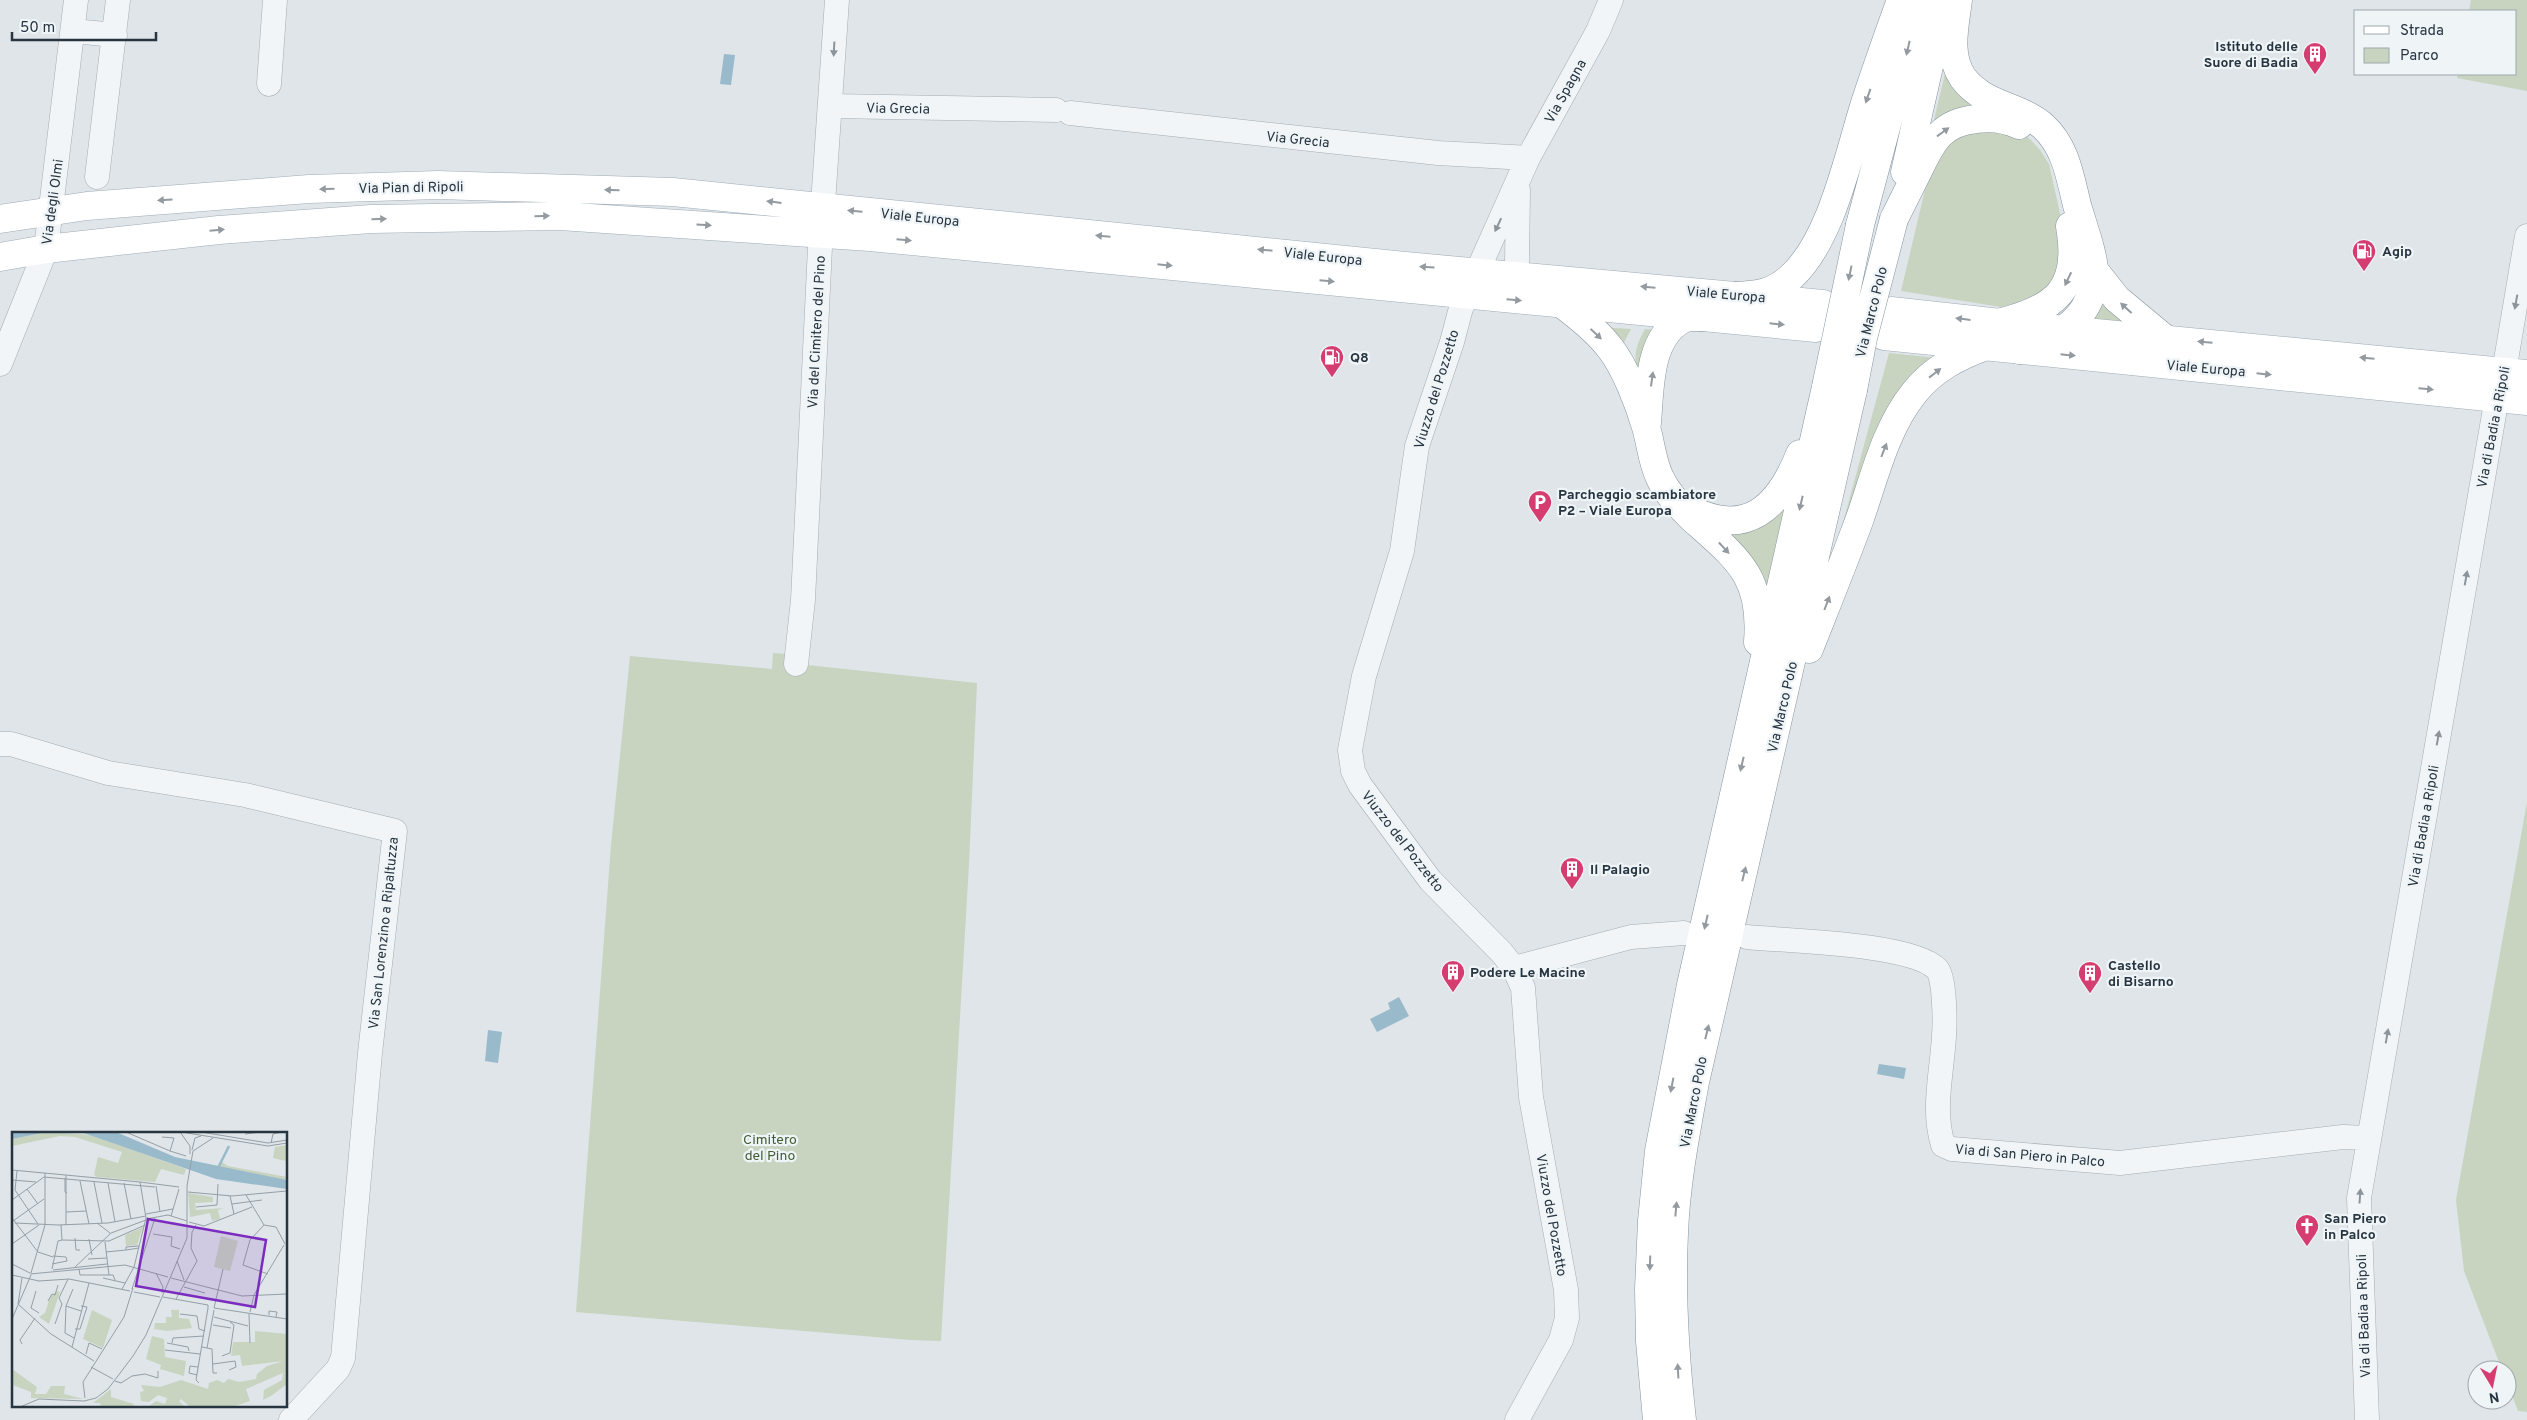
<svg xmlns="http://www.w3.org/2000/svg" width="2527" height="1420" viewBox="0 0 2527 1420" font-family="Overpass,sans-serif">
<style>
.green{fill:#c8d4c0}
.water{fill:#98bacb}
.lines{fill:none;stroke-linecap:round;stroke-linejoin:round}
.minor-casing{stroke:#a4adb3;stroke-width:25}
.major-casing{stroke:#9eacb6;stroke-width:29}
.highway-casing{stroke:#8695a1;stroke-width:29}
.minor{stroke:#f2f5f7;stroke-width:24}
.major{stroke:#fff;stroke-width:28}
.highway{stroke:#fff;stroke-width:28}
.highway-bridge-casing{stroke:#8695a1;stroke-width:29;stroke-linecap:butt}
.highway-bridge{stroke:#fff;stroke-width:28}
.oneway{fill:#939aa0}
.oneway2{fill:#8c959c}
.labels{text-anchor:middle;stroke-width:4.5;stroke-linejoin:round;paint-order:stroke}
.poi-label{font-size:14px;font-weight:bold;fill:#273541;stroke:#eff4f7;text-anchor:start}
.street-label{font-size:14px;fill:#273541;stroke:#eff4f7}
.park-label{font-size:14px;fill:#435e34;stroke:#eff4f7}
.inset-river{fill:none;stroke:#98bacb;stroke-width:2.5}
.inset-road{fill:none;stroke:#959fa6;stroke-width:1}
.view{fill:#7b2cbf;fill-opacity:0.15;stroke:#7b2cbf;stroke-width:2.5}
.inset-edge{fill:none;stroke:#273541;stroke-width:2.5}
</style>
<rect width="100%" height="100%" fill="#dfe5e9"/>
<path class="green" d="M2471 0H2527V91L2457 78 2458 74H2516V11H2469Z
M1946 69 1985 109 1933 124Z
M2008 128 2029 138 2040 150 2049 164 2067 245 2054 283 2039 297 2001 307 1901 291 1933 156 1963 129Z
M2098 300 2138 324 2086 318Z
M1598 327 1631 329 1620 350Z
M1645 329 1663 331 1641 386C1634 361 1632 352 1645 329Z
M1889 353 1937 358 1846 531 1841 530Z
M1781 508 1785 509 1767 593 1720 532Z
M773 653 788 654V663L977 683 969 864 941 1341 911 1340 576 1312 611 845 630 656 772 669Z
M2527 802V1412L2518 1411 2507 1382V1370H2502L2464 1271 2456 1200Z"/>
<path class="water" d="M724 54 735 55 731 85 720 84Z
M1399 997 1409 1016 1377 1032 1370 1019 1390 1009 1388 1003Z
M488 1030 502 1032 498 1063 485 1061Z
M1879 1064 1906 1068 1904 1079 1877 1074Z"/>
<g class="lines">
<g class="minor-casing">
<path id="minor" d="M73 31 115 35
M269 84 275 0
M830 106 1056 110
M1070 113 1438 153 1528 158
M97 177 118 0
M1515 275 1517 262 1518 190
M0 364 46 249 76 0
M796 664 803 600 820 247 837 0
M0 744H11L108 773 245 795 395 831 370 1053 343 1358 338 1369 291 1420
M1747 937C1786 941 1911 943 1937 969 1945 977 1945 1023 1944 1036 1942 1073 1932 1109 1943 1145L1952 1149 2120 1163 2343 1137 2368 1138
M1514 968 1631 937 1684 933
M1517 1420 1561 1340 1567 1318 1566 1290 1531 1097 1523 988 1514 968 1502 953 1430 880 1360 785 1353 771 1350 750 1364 676 1402 551 1417 446 1452 342 1461 308 1528 158 1598 31 1611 0
M2367 1420 2359 1198 2497 397 2506 360 2527 236"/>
</g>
<g class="major-casing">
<path id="major" d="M0 219 87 206 309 189 438 185 673 192 1405 266 1823 304
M0 257 46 249 219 230 371 219 560 216 870 237 1816 328
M1891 311 2064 330 2527 374
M1884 336 2527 401"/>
</g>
<g class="highway-casing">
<path id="highway" d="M1958 0C1955 25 1947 55 1963 78 1984 106 2019 105 2043 126 2066 147 2070 177 2077 205 2082 223 2094 255 2094 272 2095 317 2058 338 2019 350
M1905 172 1942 9
M1894 219C1902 203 1910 187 1918 171 1932 142 1941 122 1977 119 1991 117 2006 119 2019 125
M1860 225 1907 49 1918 0
M2094 270 2117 299 2164 338
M1736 296C1758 295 1774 293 1791 277 1832 240 1849 153 1866 100 1877 67 1889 33 1901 0
M1562 304C1579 317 1597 331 1610 348 1625 367 1639 403 1646 427 1651 444 1652 462 1660 478 1668 495 1680 506 1693 519 1739 560 1763 577 1758 642
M1998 323C2056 309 2081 289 2070 226
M1647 423C1650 389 1648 339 1681 320 1687 316 1697 317 1704 317
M1689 509C1747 539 1779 507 1800 454
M1809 649C1826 606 1843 564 1859 521 1874 479 1885 429 1914 393 1933 369 1958 356 1986 346
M1657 1420 1650 1341 1649 1289 1652 1221 1659 1151 1691 985 1826 387
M1682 1420C1675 1358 1671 1295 1674 1233 1676 1182 1686 1132 1695 1082L1853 390"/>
</g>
<use href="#minor" class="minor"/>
<use href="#major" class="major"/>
<use href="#highway" class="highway"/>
<g class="highway-bridge-casing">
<path id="highway-bridge" d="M1826 387 1860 225
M1853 390 1863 338 1894 219"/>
</g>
<use href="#highway-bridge" class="highway-bridge"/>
</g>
<defs><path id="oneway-solid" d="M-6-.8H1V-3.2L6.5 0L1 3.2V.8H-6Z" transform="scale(1.25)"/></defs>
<g class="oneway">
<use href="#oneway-solid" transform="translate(1908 48) rotate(103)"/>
<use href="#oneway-solid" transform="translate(1868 96) rotate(109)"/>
<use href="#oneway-solid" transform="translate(1943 132) rotate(-36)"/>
<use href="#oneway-solid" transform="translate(327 189) rotate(178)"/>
<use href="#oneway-solid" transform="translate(612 190) rotate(-178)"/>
<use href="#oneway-solid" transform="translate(165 200) rotate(176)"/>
<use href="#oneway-solid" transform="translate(774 202) rotate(-173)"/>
<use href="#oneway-solid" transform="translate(855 211) rotate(-175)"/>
<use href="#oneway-solid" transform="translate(542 216) rotate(-1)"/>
<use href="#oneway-solid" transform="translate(379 219) rotate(-1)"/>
<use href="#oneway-solid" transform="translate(704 225) rotate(4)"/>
<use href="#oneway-solid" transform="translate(217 230) rotate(-5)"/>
<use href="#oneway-solid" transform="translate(1103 236) rotate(-175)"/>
<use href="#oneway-solid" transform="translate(904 240) rotate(5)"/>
<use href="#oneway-solid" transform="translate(1265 250) rotate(-175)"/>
<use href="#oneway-solid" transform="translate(1165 265) rotate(6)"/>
<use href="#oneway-solid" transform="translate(1427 267) rotate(-176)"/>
<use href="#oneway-solid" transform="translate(1850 273) rotate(102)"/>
<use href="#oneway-solid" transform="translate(2068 279) rotate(115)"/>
<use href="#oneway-solid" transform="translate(1327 281) rotate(5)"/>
<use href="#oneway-solid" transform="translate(1648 287) rotate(-175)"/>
<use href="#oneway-solid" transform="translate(1514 300) rotate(5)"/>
<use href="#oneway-solid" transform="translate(2126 308) rotate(-138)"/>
<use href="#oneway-solid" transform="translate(1963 319) rotate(-173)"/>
<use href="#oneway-solid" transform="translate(1777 324) rotate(6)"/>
<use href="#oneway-solid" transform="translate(1596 334) rotate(43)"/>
<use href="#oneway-solid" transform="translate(2205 342) rotate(-175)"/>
<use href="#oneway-solid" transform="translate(2068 355) rotate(6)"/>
<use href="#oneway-solid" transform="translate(2367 358) rotate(-175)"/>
<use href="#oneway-solid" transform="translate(1935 373) rotate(-38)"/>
<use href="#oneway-solid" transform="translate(2264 374) rotate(6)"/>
<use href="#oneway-solid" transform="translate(1652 379) rotate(-82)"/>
<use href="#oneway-solid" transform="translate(2426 389) rotate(5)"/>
<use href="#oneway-solid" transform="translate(1884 450) rotate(-69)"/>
<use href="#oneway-solid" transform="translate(1801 503) rotate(103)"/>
<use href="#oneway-solid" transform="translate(1724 548) rotate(47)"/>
<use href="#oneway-solid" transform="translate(1827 603) rotate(-69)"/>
<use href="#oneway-solid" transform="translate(1742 764) rotate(103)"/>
<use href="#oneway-solid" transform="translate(1744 874) rotate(-76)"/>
<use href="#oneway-solid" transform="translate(1706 922) rotate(103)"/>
<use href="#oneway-solid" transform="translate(1707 1032) rotate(-76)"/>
<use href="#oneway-solid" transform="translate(1672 1085) rotate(101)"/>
<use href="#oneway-solid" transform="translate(1676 1209) rotate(-85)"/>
<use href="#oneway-solid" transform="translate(1650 1263) rotate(92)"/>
<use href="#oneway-solid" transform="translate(1678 1371) rotate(-93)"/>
</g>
<g class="oneway2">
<use href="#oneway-solid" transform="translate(834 49) rotate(93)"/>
<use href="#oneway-solid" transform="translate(1498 225) rotate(115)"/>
<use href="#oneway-solid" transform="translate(2516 302) rotate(100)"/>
<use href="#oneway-solid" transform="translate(2466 578) rotate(-80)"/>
<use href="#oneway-solid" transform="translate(2438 738) rotate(-80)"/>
<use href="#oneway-solid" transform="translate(2387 1036) rotate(-80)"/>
<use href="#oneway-solid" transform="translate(2360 1196) rotate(-86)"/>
</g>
<defs>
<g id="building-pin" transform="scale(1.25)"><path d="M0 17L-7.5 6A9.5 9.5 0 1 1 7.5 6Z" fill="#d53d70" stroke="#eff4f7"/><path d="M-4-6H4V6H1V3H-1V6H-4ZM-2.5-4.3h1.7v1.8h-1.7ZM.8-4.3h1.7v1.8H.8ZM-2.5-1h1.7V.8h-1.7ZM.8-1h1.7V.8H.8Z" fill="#fff"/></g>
<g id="fuel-pin" transform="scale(1.25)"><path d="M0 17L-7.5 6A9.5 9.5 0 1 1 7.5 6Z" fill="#d53d70" stroke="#eff4f7"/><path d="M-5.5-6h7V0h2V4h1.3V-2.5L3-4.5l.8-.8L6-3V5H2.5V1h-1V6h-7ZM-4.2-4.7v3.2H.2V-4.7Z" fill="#fff"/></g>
<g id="parking-pin" transform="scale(1.25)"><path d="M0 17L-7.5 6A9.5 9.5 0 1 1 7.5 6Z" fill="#d53d70" stroke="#eff4f7"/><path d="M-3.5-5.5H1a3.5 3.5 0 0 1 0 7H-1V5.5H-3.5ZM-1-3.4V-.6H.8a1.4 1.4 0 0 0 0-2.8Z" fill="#fff"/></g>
<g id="church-pin" transform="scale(1.25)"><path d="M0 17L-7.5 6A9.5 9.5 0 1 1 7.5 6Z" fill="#d53d70" stroke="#eff4f7"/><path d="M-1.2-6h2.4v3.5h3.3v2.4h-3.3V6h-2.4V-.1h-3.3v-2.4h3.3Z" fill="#fff"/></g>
</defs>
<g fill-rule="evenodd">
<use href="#building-pin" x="2315" y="54"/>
<use href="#fuel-pin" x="2364" y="251"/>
<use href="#fuel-pin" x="1332" y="357"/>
<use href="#parking-pin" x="1540" y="502"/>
<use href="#building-pin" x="1572" y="869"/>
<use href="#building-pin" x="1453" y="972"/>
<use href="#building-pin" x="2090" y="973"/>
<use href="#church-pin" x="2307" y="1226"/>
</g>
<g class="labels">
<g class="poi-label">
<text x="2298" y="51" text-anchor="end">Istituto delle<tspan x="2298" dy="16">Suore di Badia</tspan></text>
<text x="2382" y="256">Agip</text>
<text x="1350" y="362">Q8</text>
<text x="1558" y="499">Parcheggio scambiatore<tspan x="1558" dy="16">P2 – Viale Europa</tspan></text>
<text x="1590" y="874">Il Palagio</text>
<text x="2108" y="970">Castello<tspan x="2108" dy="16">di Bisarno</tspan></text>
<text x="1470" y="977">Podere Le Macine</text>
<text x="2324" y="1223">San Piero<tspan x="2324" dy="16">in Palco</tspan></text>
</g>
<g class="street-label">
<text transform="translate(1565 91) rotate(-61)" y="5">Via Spagna</text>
<text transform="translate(898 108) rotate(1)" y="5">Via Grecia</text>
<text transform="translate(1298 139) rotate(6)" y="5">Via Grecia</text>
<text transform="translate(411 187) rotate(-1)" y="5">Via Pian di Ripoli</text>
<text transform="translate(52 202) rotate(-82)" y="5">Via degli Olmi</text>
<text transform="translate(920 217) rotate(6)" y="5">Viale Europa</text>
<text transform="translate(1323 256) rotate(6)" y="5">Viale Europa</text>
<text transform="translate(1726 294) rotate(5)" y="5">Viale Europa</text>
<text transform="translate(1871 312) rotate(-76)" y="5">Via Marco Polo</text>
<text transform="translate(816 332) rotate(-87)" y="5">Via del Cimitero del Pino</text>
<text transform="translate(2206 368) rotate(5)" y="5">Viale Europa</text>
<text transform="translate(1436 389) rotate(-73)" y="5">Viuzzo del Pozzetto</text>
<text transform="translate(2493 427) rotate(-79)" y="5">Via di Badia a Ripoli</text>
<text transform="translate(1782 707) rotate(-77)" y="5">Via Marco Polo</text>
<text transform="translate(2423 826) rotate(-80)" y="5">Via di Badia a Ripoli</text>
<text transform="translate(1403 841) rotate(52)" y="5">Viuzzo del Pozzetto</text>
<text transform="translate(383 933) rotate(-84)" y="5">Via San Lorenzino a Ripaltuzza</text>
<text transform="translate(1693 1102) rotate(-79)" y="5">Via Marco Polo</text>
<text transform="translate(2030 1155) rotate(5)" y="5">Via di San Piero in Palco</text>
<text transform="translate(1552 1215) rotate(80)" y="5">Viuzzo del Pozzetto</text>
<text transform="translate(2363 1316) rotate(-92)" y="5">Via di Badia a Ripoli</text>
</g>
<g class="park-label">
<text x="770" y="1144">Cimitero<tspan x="770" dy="16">del Pino</tspan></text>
</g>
</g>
<g transform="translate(12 1132)">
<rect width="275" height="275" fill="#dfe5e9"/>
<path d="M35 0 80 3 174 37 172 43 149 37 143 50 85 45 82 43 86 25 106 31 110 20 63 5 48 4 0 14V7ZM275 13 274 29 261 26 263 15ZM210 30 216 34 275 45V48L212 37 207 35ZM176 61 201 65V70L183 71 184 78 212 76 206 78 208 87 200 89 198 81 178 85ZM131 95 125 113 114 114 113 103ZM209 104 226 109 218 139 202 135ZM45 159 48 160 37 192 27 185 33 181 38 165ZM80 178 100 188 91 216 71 207ZM159 178H167V186L177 187 180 196 155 199 142 197 143 191H154V185H160ZM243 199 275 202V252L259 264 251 268 252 258 270 248 271 241 234 257 238 269 220 275H178L169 267 167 269 173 275H136L144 269 153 272 155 266 146 263 137 270 129 269 128 260 132 259 129 253 148 255 169 248 196 257 197 251 205 248 212 251 216 247 227 250 244 247 245 242 255 234 271 229 230 234 228 223 219 224 221 210H243ZM140 204 152 207 153 225 174 229 172 244 148 237 149 233 134 227ZM0 237 25 255 23 262H34L39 254H53L52 262 72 267 19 266V260L1 253ZM99 257V265L122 272 120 275H89L88 271H81Z" fill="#c8d4c0"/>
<path d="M0 0H35L0 7ZM69 0H104L163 25 275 48V57L204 47Z" fill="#98bacb"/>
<path class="inset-river" d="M206 36 217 14"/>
<path class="inset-road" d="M114 0 158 19 162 6 150 5M168 0 178 14V22M169 0 256 14 275 11M189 0 256 11 275 8M233 2 249 0M259 11 261 2 270 0M180 18 183 6 189 4M158 19 174 24M0 38 128 50 134 86 122 135M32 45 143 55M53 46V60L55 61M0 48 24 50M68 49 77 92M82 50 90 91M128 50 167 55M96 51 103 90M112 51 119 87M144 54 148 80M15 57 26 72M3 58 26 92M3 58 5 39M176 60 220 64 275 59M234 63 252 93 264 95 273 112M218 64 222 82M0 68 32 45M220 72 250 68M184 75 205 73 206 52M54 80 74 79M134 82 161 77M159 84 167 57M0 86 26 120 41 125M134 87 156 83 175 89M1 89 32 67M177 90 192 94 240 75M3 91 46 93 96 91 134 84M85 91 98 101M54 93V43M252 93 238 108 231 133 256 142M141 102 160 105 159 114 168 117M63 106 64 118H68M77 107 80 123M50 108 97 109 133 93M93 110 97 143M0 112 27 93M127 116 114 118V115L127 114M94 120 114 118M76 127 95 126M165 129 172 148M0 132 18 141M40 132 55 129 54 125 41 124M62 136 99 101 134 88M40 137 46 109 50 108 49 93M67 137 68 143H101L103 148M41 138 95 132M19 141 33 93V41M144 141 151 155 150 161M18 142 113 133 156 145M0 143 27 149 57 147 118 159M91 146 113 151M159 146 230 164 275 162M172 155 193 161M61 157 54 174 53 201 62 206M110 157 122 135M120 157 143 86M24 159 19 176 27 181M122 160 148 165M151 165 196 173V176M164 167 185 129 179 116 180 100 184 93M36 169 40 162 43 163 46 153M6 172 39 202 82 229M6 172 10 146M54 174 69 179M202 176 275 187M202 176 211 137M238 180 242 163 272 113M168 182 185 184 187 197 193 199M237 182 238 211M257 183V179L265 180 264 185M202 185 236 194M0 187 19 143M43 192 50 172 47 166 56 147M201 193 219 196M63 197H68L75 175 69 174M155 211 176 215 177 219M160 211 161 206 192 204M10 212 8 208 23 186M60 215 77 151M190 215 200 217 201 241H205M195 216 202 178M153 218 188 222M74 222 77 211 90 217M210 224 218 221 222 193 218 190M201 232 223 229 224 235 217 238M79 235 101 247M185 243 177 241 178 234 186 235M103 249 109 251 120 244 133 242 146 246V239M187 251 184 248 196 176M73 266 71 250 112 185 121 156M8 275 27 267 72 269 84 266 96 257 121 224 134 203 175 106V54L181 19 201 6"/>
<path class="view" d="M136 87 254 108 243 175 124 154Z"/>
<rect width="275" height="275" class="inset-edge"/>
</g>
<rect x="2354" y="10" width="162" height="65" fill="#eff4f7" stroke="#9fa8ae"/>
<rect x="2364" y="26" width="25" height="8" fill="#ffffff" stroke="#9fa8ae"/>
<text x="2400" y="35" font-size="15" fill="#273541">Strada</text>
<rect x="2364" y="48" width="25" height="15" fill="#c8d4c0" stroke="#9fa8ae"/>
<text x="2400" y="60" font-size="15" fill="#273541">Parco</text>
<g transform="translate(2492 1385) rotate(170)"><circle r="24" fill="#eff4f7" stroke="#9fa8ae"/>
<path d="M0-4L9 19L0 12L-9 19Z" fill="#d53d70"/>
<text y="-8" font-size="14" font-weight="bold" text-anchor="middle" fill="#273541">N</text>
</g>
<path d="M12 32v8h144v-8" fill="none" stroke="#273541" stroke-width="2.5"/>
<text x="20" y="32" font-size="15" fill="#273541" stroke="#eff4f7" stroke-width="4" paint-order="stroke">50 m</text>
</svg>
